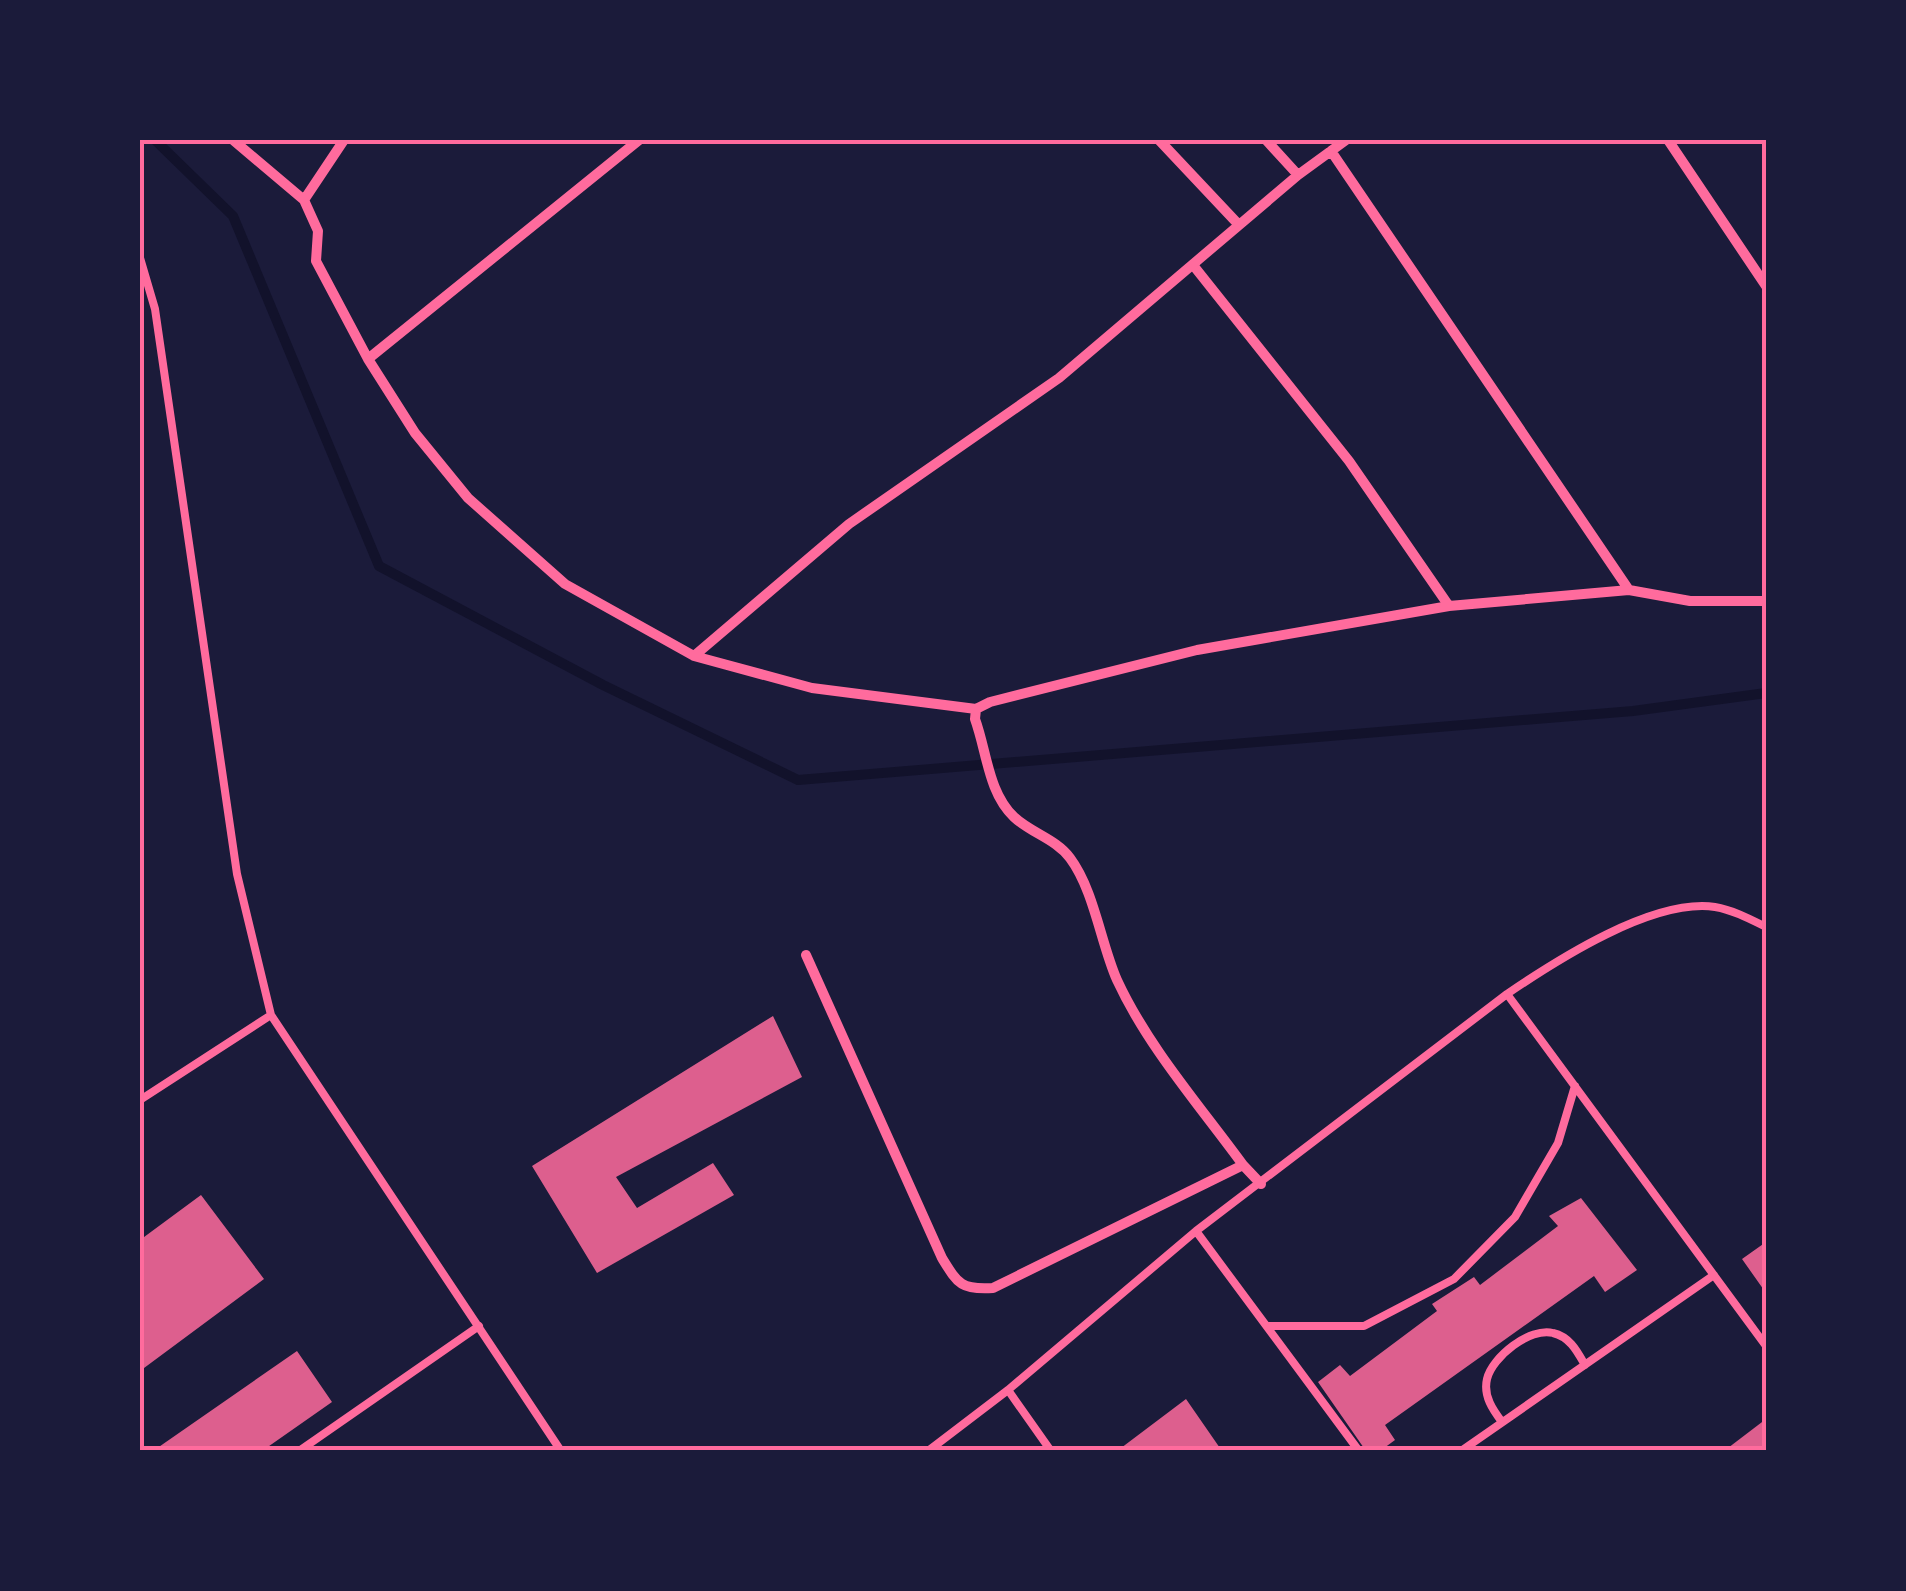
<svg xmlns="http://www.w3.org/2000/svg" width="1906" height="1591" viewBox="0 0 1906 1591" font-family="'Fira Sans',sans-serif">
<style>
.lines{fill:none;stroke-linecap:round;stroke-linejoin:round}
.stream{stroke:#12122b;stroke-width:10}
.building{fill:#dd5f8e}
.service{stroke:#ff6b9d;stroke-width:8}
.minor{stroke:#ff6b9d;stroke-width:10}
.neatline{fill:none;stroke:#ff6b9d;stroke-width:4}
</style>
<rect width="100%" height="100%" fill="#1b1b3a"/>
<g class="lines">
<path class="stream" d="M155 140 233 216 379 566 603 685 798 780 1633 711 1766 693"/>
</g>
<path class="building" d="M773 1016 802 1077 616 1177 637 1208 713 1163 734 1195 597 1273 532 1166Z
M201 1195 264 1279 140 1371V1240Z
M1581 1198 1637 1270 1605 1292 1594 1276 1385 1425 1395 1440 1380 1451H1366L1318 1382 1340 1365 1350 1376 1437 1311 1432 1304 1474 1277 1480 1285 1558 1226 1549 1216Z
M1766 1242V1293L1742 1259Z
M297 1351 332 1402 262 1451H153Z
M1186 1399 1222 1451H1123L1121 1448Z
M1766 1419V1451H1724Z"/>
<g class="lines">
<path class="service" d="M140 258 155 309 237 874 271 1015 561 1451
M1507 994 1766 1346
M140 1100 271 1015
M1196 1231 1359 1451
M1267 1326H1364L1454 1279 1515 1217 1558 1143 1575 1086
M1008 1390 1051 1451
M1502 1422C1493 1410 1483 1396 1487 1379 1492 1357 1530 1327 1553 1333 1570 1337 1577 1351 1585 1365
M299 1451 479 1326
M928 1451 1008 1390 1196 1231 1507 994C1557 960 1653 898 1715 907 1733 910 1750 919 1766 927
M1461 1451 1714 1275"/>
<path class="minor" d="M233 140 304 200 318 231 316 261 368 359 415 433 468 498 565 584 694 656 812 688 976 709
M1159 140 1239 225
M1266 140 1298 175
M1668 140 1766 286
M1331 151 1629 590
M304 200 344 140
M1193 265 1349 461 1449 606
M368 359 639 140
M694 656 849 524 1059 378 1298 175 1346 140
M806 955 942 1258C958 1284 961 1290 993 1288L1243 1165
M1261 1184 1243 1165C1200 1106 1148 1047 1117 980 1101 944 1094 890 1070 858 1056 839 1031 833 1014 817 988 792 987 752 975 719L976 709 990 702 1197 650 1449 606 1629 590 1690 601H1766"/>
</g>
<rect width="1906" height="1591" fill="none" stroke="#1b1b3a" stroke-width="285"/>
<rect x="142" y="142" width="1622" height="1306" class="neatline"/>
</svg>
